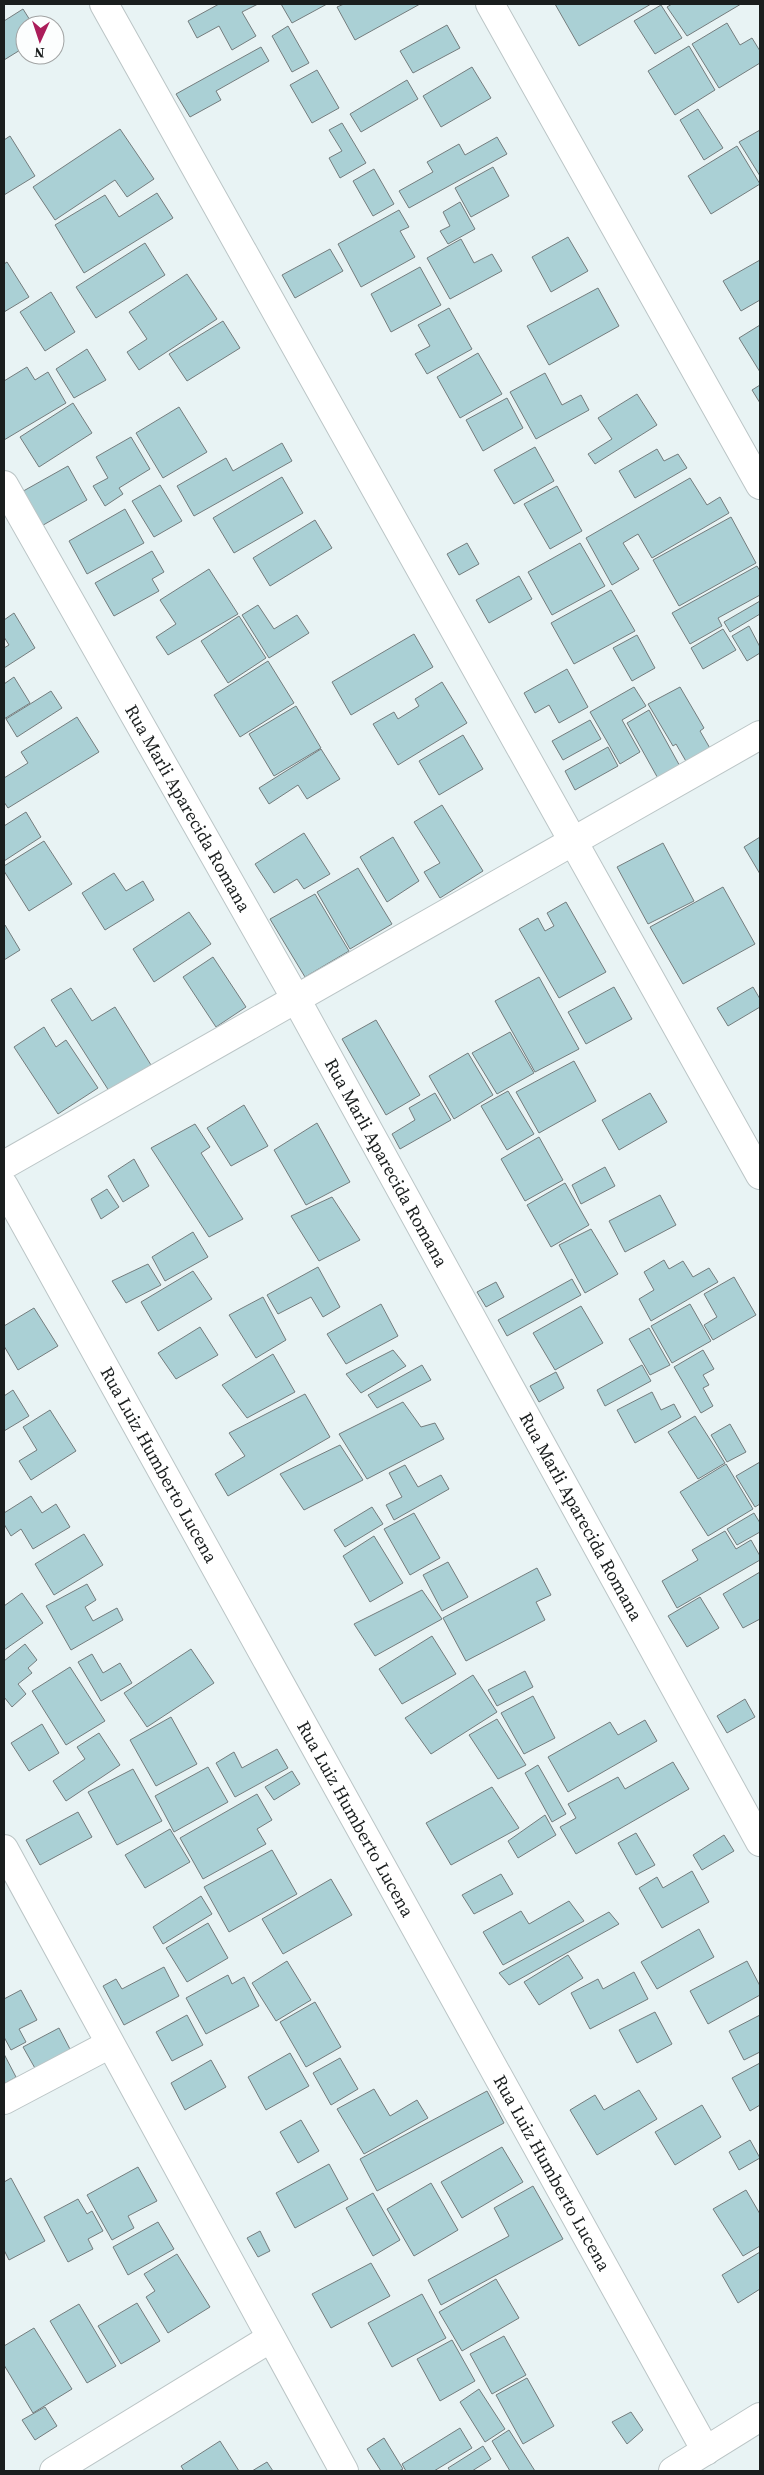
<svg xmlns="http://www.w3.org/2000/svg" width="764" height="2475" viewBox="0 0 764 2475" font-family="'Source Serif 4',serif">
<style>
.building{fill:#aad0d5;stroke:#747d7e}
.lines{fill:none;stroke-linecap:round;stroke-linejoin:round}
.minor-casing{stroke:#bbc5c6;stroke-width:30}
.minor{stroke:#fff;stroke-width:28}
.labels{text-anchor:middle;stroke-width:4;stroke-linejoin:round;paint-order:stroke}
.street-label{font-size:18px;fill:#1a1e1e;stroke:#fcfefe}
</style>
<rect width="100%" height="100%" fill="#e8f3f4"/>
<path class="building" d="M219 4H258L242 12 256 36 232 50 219 26 197 38 188 21Z
M281 4H327L292 23Z
M344 4H420L355 40 337 7Z
M555 4H651L579 46Z
M672 4H741L687 36 667 7Z
M661 5 682 38 655 54 634 21Z
M23 9 33 25H25V47L4 60V21Z
M727 23 740 45 752 38 760 51V63L719 88 692 44Z
M447 25 460 48 413 73 400 51Z
M288 26 309 63 292 72 272 36Z
M689 46 715 90 675 115 648 71Z
M261 47 269 61 216 91 221 100 190 117 176 94Z
M472 67 491 98 441 127 423 96Z
M317 70 339 108 312 123 290 85Z
M407 80 418 99 361 132 350 114Z
M698 109 723 148 704 160 680 120Z
M342 123 366 163 340 178 329 158 342 151 329 130Z
M120 129 154 179 127 197 115 180 55 220 33 187Z
M760 130V176L739 142Z
M10 136 35 176 4 195V140Z
M497 137 507 154 409 208 399 191 433 172 427 162 459 144 465 155Z
M737 146 760 184 711 214 688 176Z
M493 167 509 196 471 217 455 188Z
M374 169 394 204 373 216 353 181Z
M157 193 173 218 84 273 55 225 105 195 119 217Z
M460 202 475 229 448 244 440 231 450 226 443 212Z
M399 210 409 227 400 231 415 257 361 287 338 244Z
M568 237 588 271 551 292 532 257Z
M461 239 474 263 492 254 502 271 450 299 427 258Z
M145 243 165 275 96 318 76 287Z
M330 249 343 271 295 298 282 275Z
M760 260V300L741 311 723 281Z
M7 262 29 297 4 312V264Z
M420 267 441 305 391 332 371 294Z
M187 274 217 319 139 370 127 352 147 339 129 312Z
M598 288 619 326 549 365 527 326Z
M51 292 75 332 45 351 20 312Z
M449 308 472 349 427 374 415 354 430 346 418 325Z
M223 321 240 348 187 381 169 354Z
M760 325V372L739 338Z
M87 349 106 380 74 398 56 369Z
M478 353 502 394 460 418 437 377Z
M27 367 35 380 48 372 66 403 4 440V381Z
M545 373 562 405 581 395 589 410 536 439 510 392Z
M760 385V403L752 390Z
M637 394 657 425 595 464 588 454 612 439 598 418Z
M507 398 523 428 483 451 466 420Z
M73 403 92 433 39 467 20 437Z
M179 407 207 452 163 478 136 433Z
M131 437 150 469 119 488 123 494 105 506 93 486 108 478 96 457Z
M282 443 292 461 194 516 177 486 226 458 233 471Z
M535 447 554 481 514 504 494 470Z
M657 449 664 461 678 454 687 468 635 498 619 471Z
M68 466 87 500 38 528 18 494Z
M282 477 303 513 234 553 213 518Z
M690 478 707 505 720 497 729 513 652 558 638 534 623 543 639 569 612 585 586 538Z
M160 485 182 521 154 537 132 501Z
M557 486 582 531 550 549 524 504Z
M125 509 144 543 87 574 69 541Z
M731 517 756 563 679 606 653 560Z
M315 520 332 548 270 586 253 558Z
M467 543 479 564 459 575 447 554Z
M580 543 605 586 552 615 528 572Z
M152 551 164 572 152 579 159 591 114 616 95 583Z
M757 566 760 571V595L718 618 722 626 690 644 672 613Z
M209 569 238 614 168 655 156 637 176 624 160 600Z
M519 576 532 599 489 623 476 600Z
M611 590 635 631 574 664 551 623Z
M760 601V614L730 632 724 622Z
M258 605 274 629 297 615 309 633 269 658 242 615Z
M14 613 35 648 4 668V648L9 645 4 637V620Z
M239 616 266 658 228 683 201 641Z
M749 626 760 647V653L747 661 732 636Z
M723 629 736 650 703 669 691 648Z
M414 634 433 667 351 715 332 682Z
M637 635 655 668 632 681 613 648Z
M268 661 294 703 240 737 214 695Z
M567 669 588 707 559 723 549 705 535 713 524 693Z
M14 677 30 703 4 719V684Z
M442 682 467 723 398 765 373 724 394 712 398 719 419 706 415 699Z
M634 687 646 706 622 720 640 752 620 764 590 712Z
M680 687 704 728 700 731 711 750 687 763 676 744 673 746 648 704Z
M51 691 62 708 17 737 6 719Z
M296 706 321 748 274 776 249 734Z
M649 710 682 770 660 782 627 723Z
M77 717 99 752 8 808 4 802V778L28 763 21 752Z
M590 720 601 739 563 760 552 741Z
M463 735 483 769 439 795 419 761Z
M608 747 618 766 575 790 565 771Z
M321 749 340 779 307 799 298 785 269 804 259 788Z
M442 805 483 871 440 898 424 872 440 863 414 822Z
M26 812 41 837 4 861V826Z
M304 833 330 874 304 889 297 879 274 893 255 864Z
M393 837 419 881 387 902 360 857Z
M760 837V874L744 847Z
M44 841 72 884 29 911 4 871V866Z
M663 843 694 901 648 924 617 867Z
M358 868 392 924 350 949 317 892Z
M114 873 126 891 143 881 154 900 105 930 82 893Z
M723 887 755 944 683 984 650 927Z
M315 894 349 951 305 977 270 919Z
M566 902 606 972 559 998 519 929 538 918 545 931 554 926 547 913Z
M189 912 211 944 154 982 133 949Z
M5 925 20 950 4 960V926Z
M213 957 246 1007 216 1027 183 977Z
M539 977 579 1049 535 1072 495 1001Z
M614 987 632 1019 586 1044 568 1012Z
M753 987 760 999V1007L728 1026 717 1008Z
M71 988 92 1021 115 1007 151 1065 109 1091 51 1000Z
M376 1020 420 1095 386 1115 342 1039Z
M44 1027 56 1047 66 1040 98 1088 58 1114 14 1047Z
M510 1032 534 1073 497 1094 472 1053Z
M468 1053 493 1095 454 1119 429 1076Z
M574 1061 596 1101 539 1133 516 1092Z
M508 1091 534 1134 507 1150 481 1106Z
M435 1093 451 1120 400 1149 392 1134 415 1120 409 1108Z
M650 1093 667 1122 619 1150 602 1120Z
M244 1105 268 1146 231 1166 207 1128Z
M317 1123 350 1182 306 1205 274 1150Z
M195 1124 210 1147 201 1153 243 1219 209 1237 151 1148Z
M539 1137 563 1180 525 1201 501 1159Z
M134 1159 149 1186 123 1202 108 1176Z
M605 1167 615 1186 581 1204 572 1185Z
M565 1183 589 1225 551 1247 527 1205Z
M107 1189 119 1207 101 1219 91 1199Z
M660 1195 676 1225 625 1252 609 1221Z
M332 1197 360 1240 319 1261 291 1216Z
M591 1229 618 1274 585 1293 559 1245Z
M193 1232 208 1257 165 1281 152 1257Z
M664 1260 669 1269 683 1261 693 1277 709 1268 718 1282 651 1321 639 1299 654 1290 644 1272Z
M148 1264 161 1285 126 1303 112 1281Z
M318 1267 340 1307 323 1317 311 1297 278 1314 267 1295Z
M193 1271 212 1299 158 1331 141 1302Z
M734 1277 756 1315 713 1340 704 1325 717 1317 704 1294Z
M572 1279 581 1295 507 1336 498 1320Z
M496 1282 504 1297 486 1307 477 1292Z
M263 1297 286 1340 256 1358 229 1315Z
M381 1304 398 1336 346 1364 327 1334Z
M690 1304 711 1341 672 1363 651 1326Z
M581 1306 603 1343 555 1370 533 1333Z
M34 1308 58 1346 18 1370 4 1346V1326Z
M200 1327 218 1355 176 1379 158 1353Z
M649 1328 670 1365 650 1375 629 1339Z
M393 1350 406 1366 361 1393 346 1374Z
M703 1350 714 1369 703 1375 709 1385 703 1388 713 1406 701 1413 674 1367Z
M273 1354 295 1392 247 1418 222 1385Z
M422 1365 431 1380 377 1408 368 1395Z
M642 1365 651 1381 605 1406 597 1390Z
M556 1372 564 1388 539 1402 530 1386Z
M13 1390 29 1416 4 1431V1396Z
M652 1392 661 1410 674 1404 681 1417 635 1443 617 1410Z
M305 1394 330 1437 228 1496 215 1474 245 1456 229 1433Z
M403 1402 421 1427 435 1423 444 1439 367 1479 339 1434Z
M50 1410 76 1451 31 1480 19 1461 37 1450 23 1427Z
M695 1416 725 1463 698 1479 668 1432Z
M730 1424 746 1452 727 1462 711 1435Z
M340 1445 363 1480 304 1510 280 1474Z
M760 1462V1504L755 1507 736 1476Z
M726 1464 753 1509 708 1536 680 1492Z
M405 1465 418 1487 441 1475 449 1489 394 1520 386 1505 402 1497 389 1473Z
M31 1496 42 1513 56 1504 70 1527 33 1549 21 1529 11 1536 4 1524V1513Z
M372 1507 383 1524 345 1547 334 1530Z
M414 1513 440 1558 410 1575 384 1529Z
M754 1513 760 1523V1532L737 1545 727 1529Z
M725 1531 736 1549 751 1540 760 1556V1560L677 1608 662 1581 698 1560 692 1550Z
M84 1534 103 1565 54 1595 35 1564Z
M374 1536 403 1583 370 1602 343 1556Z
M448 1562 468 1597 442 1611 423 1575Z
M537 1568 551 1595 536 1602 545 1620 466 1661 443 1618Z
M760 1572V1619L743 1628 723 1594Z
M87 1584 96 1600 85 1607 93 1621 117 1608 123 1620 71 1650 46 1606Z
M422 1590 442 1619 375 1656 354 1624Z
M22 1593 43 1623 4 1650V1606Z
M700 1597 719 1628 687 1647 668 1616Z
M432 1636 456 1674 402 1704 379 1669Z
M25 1644 37 1660 28 1668 32 1673 18 1684 26 1694 12 1707 4 1697V1661Z
M191 1649 214 1683 147 1727 124 1693Z
M92 1654 103 1673 120 1663 132 1683 101 1701 78 1662Z
M70 1667 105 1721 66 1745 32 1691Z
M525 1671 533 1687 497 1706 488 1690Z
M473 1675 497 1712 431 1754 405 1718Z
M533 1696 555 1738 524 1754 501 1713Z
M745 1699 755 1717 727 1733 717 1716Z
M171 1717 197 1764 156 1786 130 1740Z
M497 1719 526 1765 498 1779 469 1735Z
M645 1720 657 1741 568 1792 548 1757 610 1722 618 1735Z
M42 1724 59 1753 29 1771 11 1743Z
M99 1733 120 1765 66 1801 53 1781 85 1759 77 1747Z
M277 1749 288 1768 235 1797 216 1763 234 1752 242 1768Z
M673 1762 689 1789 576 1854 560 1827 576 1818 568 1804 618 1777 625 1789Z
M538 1765 566 1814 552 1822 525 1773Z
M208 1767 228 1802 174 1832 155 1796Z
M133 1769 162 1821 117 1845 88 1792Z
M292 1771 300 1784 274 1800 265 1787Z
M492 1787 519 1828 451 1865 426 1823Z
M257 1794 272 1820 257 1829 266 1844 203 1879 180 1838Z
M78 1812 92 1837 40 1865 26 1840Z
M545 1815 556 1835 518 1858 508 1841Z
M170 1829 190 1862 145 1888 125 1855Z
M636 1833 655 1865 636 1875 618 1843Z
M724 1835 734 1851 702 1870 693 1855Z
M272 1850 297 1894 229 1932 204 1887Z
M692 1871 709 1902 662 1928 639 1888 657 1877 663 1888Z
M501 1874 513 1894 474 1914 462 1895Z
M331 1879 352 1915 283 1954 262 1919Z
M201 1896 212 1914 163 1944 153 1927Z
M569 1901 584 1921 503 1965 483 1932 521 1911 529 1924Z
M609 1912 619 1924 509 1985 499 1973Z
M208 1923 228 1958 187 1982 166 1948Z
M699 1929 714 1957 657 1989 641 1962Z
M568 1955 583 1978 539 2005 524 1982Z
M287 1961 311 2000 276 2021 252 1983Z
M747 1961 760 1986V1995L708 2024 690 1991Z
M164 1967 179 1996 124 2025 103 1986 116 1979 122 1989Z
M634 1972 648 1999 590 2029 571 1993 598 1979 603 1989Z
M228 1975 232 1984 244 1977 259 2006 206 2034 186 1998Z
M21 1990 37 2020 19 2029 26 2042 11 2050 4 2037V1999Z
M315 2002 341 2047 306 2067 280 2022Z
M655 2012 672 2044 637 2063 619 2030Z
M187 2015 203 2045 172 2061 156 2032Z
M760 2015V2052L744 2060 729 2031Z
M59 2028 71 2051 36 2070 23 2047Z
M290 2053 309 2086 266 2110 248 2077Z
M4 2054 16 2077 4 2084Z
M340 2058 358 2089 331 2105 313 2073Z
M211 2060 226 2087 185 2110 171 2083Z
M760 2063V2105L750 2111 732 2078Z
M374 2089 390 2116 417 2100 428 2118 364 2154 337 2109Z
M639 2090 657 2119 597 2155 570 2110 595 2095 604 2110Z
M487 2091 504 2123 377 2191 360 2159Z
M702 2105 721 2137 675 2165 655 2132Z
M301 2120 319 2151 298 2163 280 2132Z
M750 2140 760 2158 739 2170 729 2152Z
M502 2147 523 2182 462 2218 441 2182Z
M329 2164 348 2199 295 2228 276 2193Z
M138 2167 157 2201 128 2216 134 2228 112 2240 87 2195Z
M11 2178 45 2241 9 2260 4 2250V2182Z
M431 2183 458 2230 414 2256 387 2209Z
M533 2186 563 2239 441 2305 428 2280 509 2236 494 2208Z
M746 2190 760 2214V2246L743 2256 713 2209Z
M373 2193 400 2240 373 2256 346 2208Z
M78 2199 87 2214 92 2211 103 2231 88 2239 93 2249 68 2262 44 2217Z
M158 2222 174 2249 128 2275 113 2247Z
M260 2231 270 2251 258 2257 247 2238Z
M760 2252V2289L738 2303 722 2275Z
M177 2254 210 2307 168 2333 146 2297 155 2291 144 2274Z
M371 2263 390 2296 331 2328 312 2294Z
M496 2279 519 2318 462 2351 439 2312Z
M422 2294 446 2338 392 2367 368 2323Z
M137 2303 160 2341 121 2364 98 2326Z
M79 2304 116 2366 87 2383 50 2321Z
M34 2328 72 2389 33 2413 4 2365V2346Z
M504 2336 526 2375 492 2394 470 2354Z
M452 2340 475 2381 440 2401 417 2359Z
M527 2378 554 2426 523 2444 496 2395Z
M479 2389 505 2429 485 2442 460 2402Z
M45 2407 57 2426 35 2440 22 2420Z
M631 2412 643 2430 627 2444 612 2422Z
M460 2428 472 2448 434 2471H406L402 2464Z
M509 2430 535 2471H510L492 2441Z
M384 2438 403 2469 399 2471H381L367 2449Z
M220 2441 239 2471H184L181 2466Z
M483 2446 491 2459 472 2471H450L448 2468Z
M267 2462 273 2471H252Z"/>
<g class="lines">
<g class="minor-casing">
<g id="minor">
<path d="M104 4 760 1175"/>
<path d="M490 4 760 485"/>
<path id="s1" d="M4 485 296 999 760 1842"/>
<path d="M4 1165 760 735"/>
<path id="s2" d="M4 1186 706 2451"/>
<path d="M4 1849 344 2471"/>
<path d="M4 2100 110 2044"/>
<path d="M54 2471 271 2338"/>
<path d="M673 2471 760 2417"/>
</g>
</g>
<use href="#minor" class="minor"/>
</g>
<g class="labels">
<g class="street-label">
<text dy="6" stroke="none"><textPath href="#s1" startOffset="372">Rua Marli Aparecida Romana</textPath></text>
<text dy="6" stroke="none"><textPath href="#s1" startOffset="778">Rua Marli Aparecida Romana</textPath></text>
<text dy="6" stroke="none"><textPath href="#s2" startOffset="319">Rua Luiz Humberto Lucena</textPath></text>
<text dy="6" stroke="none"><textPath href="#s1" startOffset="1182">Rua Marli Aparecida Romana</textPath></text>
<text dy="6" stroke="none"><textPath href="#s2" startOffset="724">Rua Luiz Humberto Lucena</textPath></text>
<text dy="6" stroke="none"><textPath href="#s2" startOffset="1129">Rua Luiz Humberto Lucena</textPath></text>
</g>
</g>
<rect width="764" height="2475" fill="none" stroke="#1a1e1e" stroke-width="10"/>
<g transform="translate(40 40) rotate(183)"><circle r="24" fill="#fcfefe" stroke="#a2a4a4"/>
<path d="M0-4L9 19L0 12L-9 19Z" fill="#ab1d5a"/>
<text y="-8" font-size="14" font-weight="bold" text-anchor="middle" fill="#1a1e1e">N</text>
</g>
</svg>
